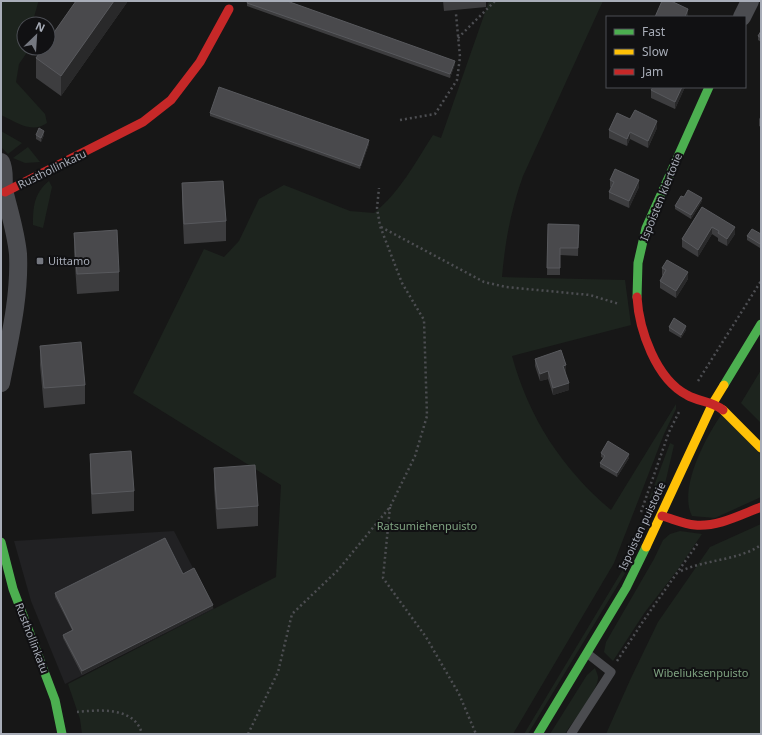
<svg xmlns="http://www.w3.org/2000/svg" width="762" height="735" viewBox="0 0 762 735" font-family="'Noto Sans',sans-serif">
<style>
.built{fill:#212123}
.green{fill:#1d241e}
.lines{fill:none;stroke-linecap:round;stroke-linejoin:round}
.path{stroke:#4d4e52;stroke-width:2.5;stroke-dasharray:2 3;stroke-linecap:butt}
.lane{stroke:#4b4c50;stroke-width:9}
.street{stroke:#4b4c50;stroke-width:18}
.fast{stroke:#4caf50;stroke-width:9}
.slow{stroke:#ffc107;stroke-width:9}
.jam{stroke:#c62828;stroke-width:9}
.wall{fill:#3d3d3f}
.shaded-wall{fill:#29292a}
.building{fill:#49494c;stroke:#58595d}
.poi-dot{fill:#757880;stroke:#111113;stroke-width:1.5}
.labels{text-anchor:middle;stroke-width:4;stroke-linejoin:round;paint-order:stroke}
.street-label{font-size:11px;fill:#a8adb8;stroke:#111113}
.poi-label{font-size:11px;fill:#a8adb8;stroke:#111113;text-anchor:start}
.park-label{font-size:11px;fill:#7fa381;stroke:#111113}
</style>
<rect width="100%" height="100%" fill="#171717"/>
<path class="built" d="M174 531 214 609 65 684 31 601 14 541Z"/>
<path class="green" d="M1 1H38V3L32 24H24V48H30L19 64 16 82 45 114 47 123C31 134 16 122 1 115Z
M489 1H603L523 176C511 209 505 242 502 277L625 280 631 325 512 356C529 418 562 469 611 510L676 404V409L664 434 614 563 513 734H82L80 719 68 684 276 577 281 485 133 393 204 249 224 257 239 241 259 199 284 185 350 211 374 213C400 192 415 163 433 135L441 138Z
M1 131 22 143 8 154 1 147Z
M28 147 40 162 25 163 13 158Z
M49 181 52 187 43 228 33 225C33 207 34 193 49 181Z
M761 370V423L741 403Z
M722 414 761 455V497L715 518 692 516C678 489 706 436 722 414Z
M670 443 674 445 665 484 654 509H652L647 506 648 502Z
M645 518H649L633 560 528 734H524L622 571 635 541 641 521Z
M761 524V734H606L631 678 658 622 710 547Z
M680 531 702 534 676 572 645 612 613 661 604 652 606 642 654 559 663 540 670 534Z
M595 668C596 671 598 675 598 677 599 690 572 722 565 734H550L587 675Z"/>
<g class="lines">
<path class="path" d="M458 38 495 1
M400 120 435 114 457 80 460 57 456 14
M381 227 484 282 506 287 590 295 619 304
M698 381 761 281
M390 507 383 578 426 637 459 694 476 734
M641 512 669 432 679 412
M681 571C707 559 737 561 761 545
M617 661 646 617 698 543
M77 712C98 710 135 706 142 734
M248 734 278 672 292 614 338 570 390 507 415 456 427 416 424 320 402 283 380 226 377 208 379 188"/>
<path class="lane" d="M571 734 611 672 588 654"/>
<path class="street" d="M742 17 750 1
M1 162C6 172 2 183 5 194 10 214 16 233 18 254 20 298 9 341 1 383"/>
<path class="fast" d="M637 297 638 263 646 228 709 87
M724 385 761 324
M1 542 13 589 55 700 62 734
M538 734 626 588 646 547"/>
<path class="slow" d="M723 410 761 448
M646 547 713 403 724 385"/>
<path class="jam" d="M5 192 143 122 171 100 200 62 229 9
M637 297C639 330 656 379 687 395 699 402 712 401 723 410
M662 516C673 519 684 524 695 525 718 527 740 515 761 507"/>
</g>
<path class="wall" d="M76 1H128L61 96 36 78V58Z
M443 1H486V7L444 11Z
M247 3 455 64 450 78 247 6Z
M761 31V42L758 40V36Z
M685 87 675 109 651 98V90Z
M210 113 369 144 360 169 210 116Z
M761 116V127L759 126V119Z
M630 119 657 128 648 148 630 139 627 146 609 138V130Z
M36 135H44L41 142 36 139Z
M610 180 639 187 629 208 609 199V192L611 188 610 187Z
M182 183 226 221V241L184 244 182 203Z
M684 197 702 201 691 219 675 209V206Z
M702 207 735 234 727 246 718 241V238L712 234 698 257 682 247V239Z
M548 224 579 225 578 256 560 255V275H547Z
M74 233 119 272V291L77 294 74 252Z
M761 234V245L760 248 747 240V236Z
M662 268 688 279 676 298 660 288V281L663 276 662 275Z
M669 327 686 330 681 338 669 331Z
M40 346 85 385V404L44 408 40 365Z
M535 359 566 373H565L569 390 553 395 548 379 540 381 535 366Z
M601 453 629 458 617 477 600 467V463L603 458 601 457Z
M90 454 134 491V511L92 514 90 474Z
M214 468 258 506V526L217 529 214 488Z
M183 574 213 608 82 675 63 638V635L72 630 55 597V593Z"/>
<path class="shaded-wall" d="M114 1H128L61 96V76Z
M688 9V17H685Z
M455 61V64L450 78V74Z
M682 87H685L675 109V102Z
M657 121V128L648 148V141Z
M44 131V135L41 142V138Z
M630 132V139L627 146V139Z
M369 140V144L360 169V166Z
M639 180V187L629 208V201Z
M702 198V201L691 219V215Z
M712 227V234L698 257V250Z
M735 227V234L727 246V239Z
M688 272V279L676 298V291Z
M686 326V330L681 338V335Z
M566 365V373L563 374V366Z
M548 371V379L540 381V374Z
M569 383V390L553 395V388Z
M629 454V458L617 477V473Z
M213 605V608L82 675V671Z"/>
<path class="building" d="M76 1H114L61 76 36 58 43 48H48V41Z
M248 1H287L455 61 450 74 247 3Z
M662 1H671L688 9 685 17H655Z
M761 31V38L758 36Z
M219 87 369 140 360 166 210 113Z
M653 87H682L675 102 651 90Z
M635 110 657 121 648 141 630 132 627 139 609 130 617 113 630 119Z
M39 128 44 131 41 138 36 135Z
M615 169 639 180 629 201 609 192 614 182 610 180Z
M223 181 226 221 184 224 182 183Z
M688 190 702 198 691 215 675 206 681 196 684 197Z
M702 207 735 227 727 239 718 233 719 231 712 227 698 250 682 239Z
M548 224 579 225 578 248H560V268H547Z
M752 229 761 234V242L760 244 747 236Z
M117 230 119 272 77 274 74 233Z
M667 260 688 272 676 291 660 281 666 270 662 268Z
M674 318 686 326 681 335 669 327Z
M81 342 85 385 44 388 40 346Z
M561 350 566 365 563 366 569 383 553 388 548 371 540 374 535 359Z
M608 441 629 454 617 473 600 463 605 456 601 453Z
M131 451 134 491 92 494 90 454Z
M255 465 258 506 217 509 214 468Z
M165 538 183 574 194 568 213 605 82 671 63 635 73 630 55 593Z"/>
<rect class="poi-dot" x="36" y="257" width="8" height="8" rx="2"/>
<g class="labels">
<g class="street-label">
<text transform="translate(52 169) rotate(-26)" y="4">Rusthollinkatu</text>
<text transform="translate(661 197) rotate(-68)" y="4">Ispoisten kiertotie</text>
<text transform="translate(642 526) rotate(-65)" y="4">Ispoisten puistotie</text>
<text transform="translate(32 638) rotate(69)" y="4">Rusthollinkatu</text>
</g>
<g class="poi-label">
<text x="48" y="265">Uittamo</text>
</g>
<g class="park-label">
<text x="427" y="530">Ratsumiehenpuisto</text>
<text x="701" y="677">Wibeliuksenpuisto</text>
</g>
</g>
<rect width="762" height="735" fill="none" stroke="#a8adb8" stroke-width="4"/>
<rect x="606" y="16" width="140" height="72" fill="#111113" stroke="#4d4f55"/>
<rect x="614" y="29" width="20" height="6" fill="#4caf50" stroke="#4d4f55"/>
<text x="642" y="36" font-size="12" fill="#a8adb8">Fast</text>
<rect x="614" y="49" width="20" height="6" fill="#ffc107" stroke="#4d4f55"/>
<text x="642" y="56" font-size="12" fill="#a8adb8">Slow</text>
<rect x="614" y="69" width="20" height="6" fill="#c62828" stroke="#4d4f55"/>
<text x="642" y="76" font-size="12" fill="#a8adb8">Jam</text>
<g transform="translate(36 36) rotate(25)"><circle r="19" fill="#111113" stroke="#4d4f55"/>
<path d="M0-3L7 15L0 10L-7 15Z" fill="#757880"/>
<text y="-6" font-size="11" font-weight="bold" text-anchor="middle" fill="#a8adb8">N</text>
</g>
</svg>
